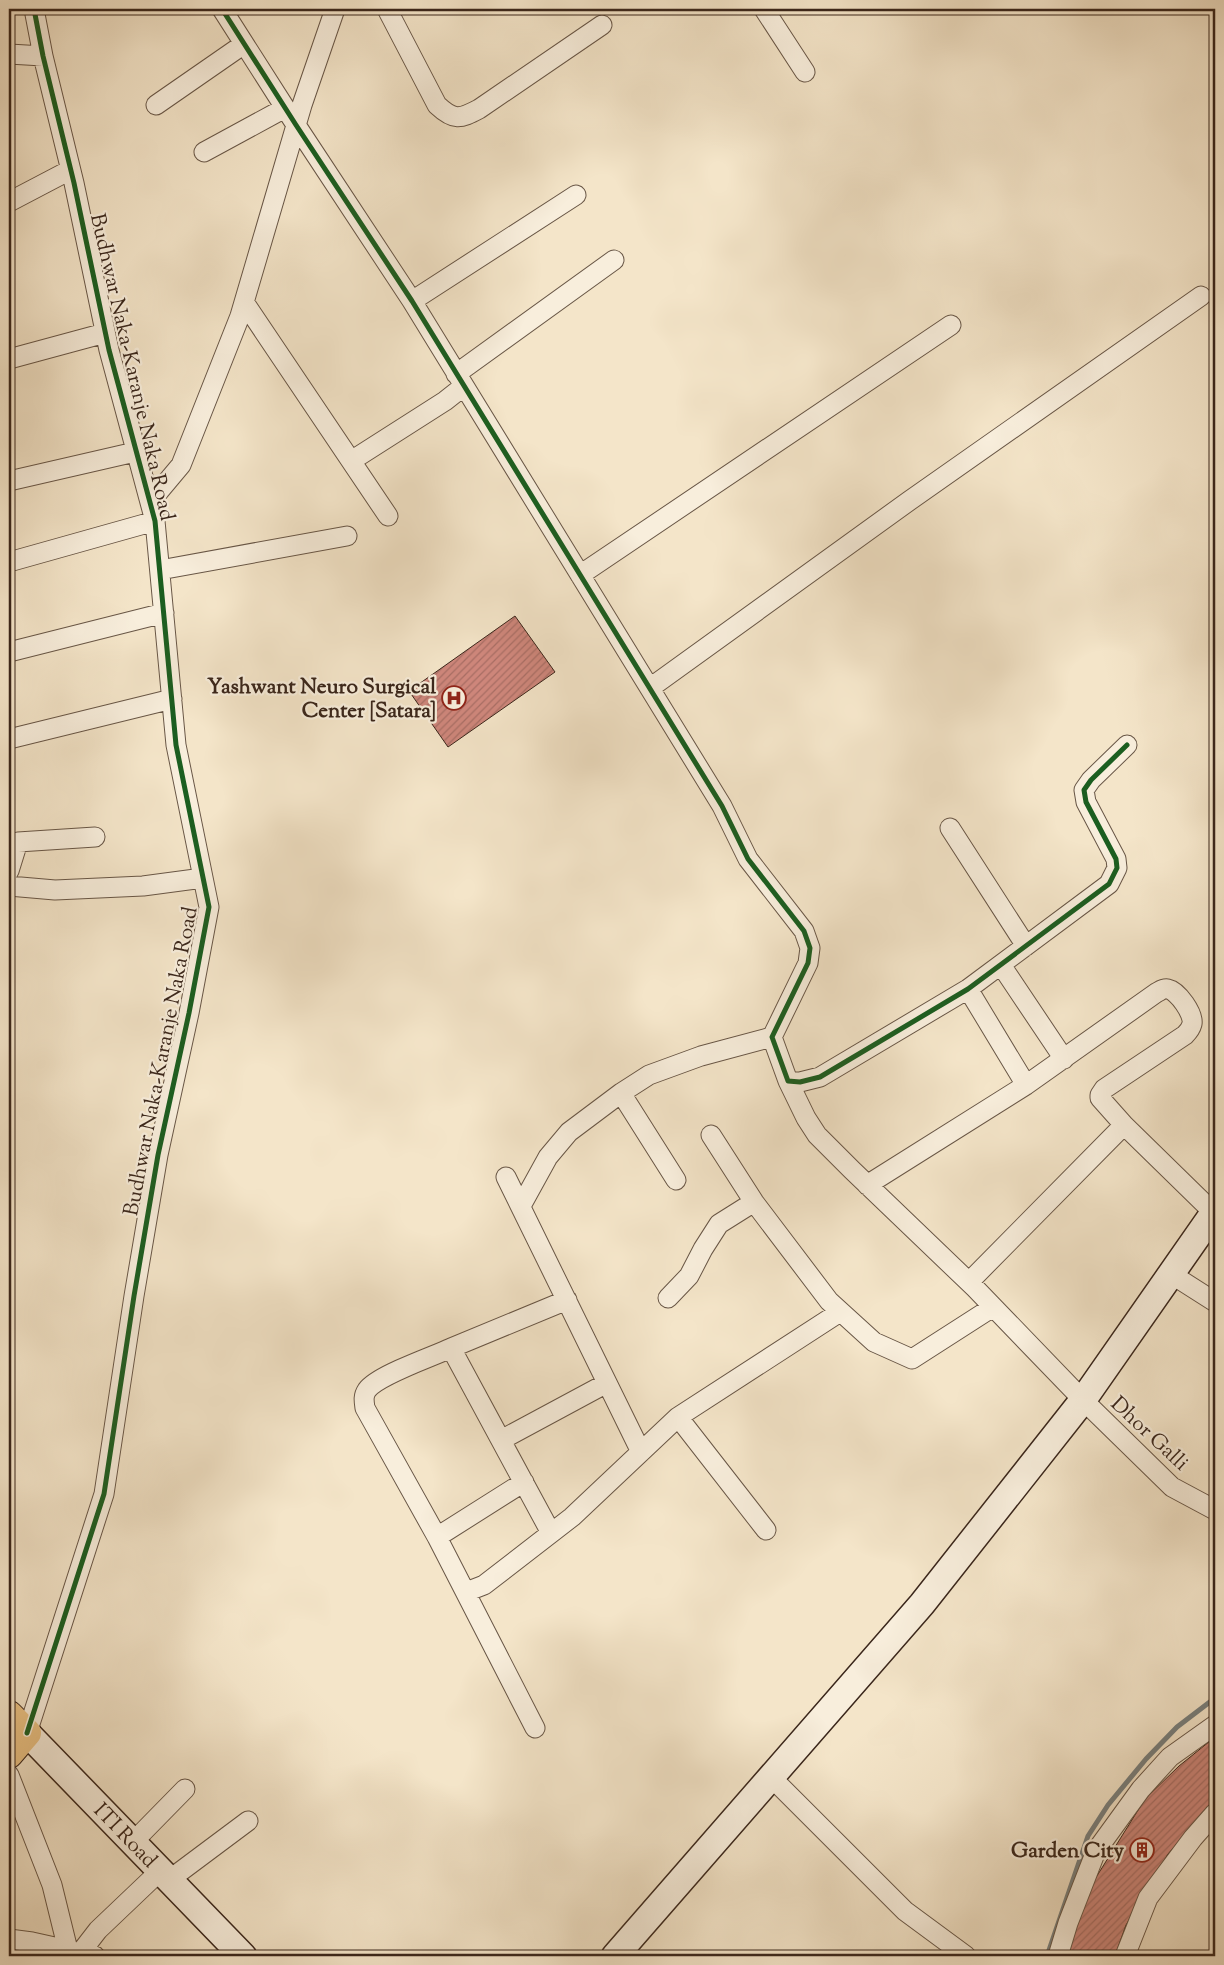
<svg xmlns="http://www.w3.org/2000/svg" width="1224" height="1965" viewBox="0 0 1224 1965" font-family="'Sorts Mill Goudy',serif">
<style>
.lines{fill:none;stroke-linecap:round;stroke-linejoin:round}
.stream{stroke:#78807f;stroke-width:5}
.building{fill:url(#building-hatch);stroke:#3a261b}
.minor-casing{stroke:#685646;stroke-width:21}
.secondary-casing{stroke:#3a261b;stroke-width:29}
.primary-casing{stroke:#3a261b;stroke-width:30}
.minor{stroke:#f8eedc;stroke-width:19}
.secondary{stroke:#f8eedc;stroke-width:26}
.primary{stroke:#eac284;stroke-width:28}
.cycleway-casing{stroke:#f8eedc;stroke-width:8}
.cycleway{stroke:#1b5e20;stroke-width:5}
.labels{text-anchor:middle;stroke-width:4.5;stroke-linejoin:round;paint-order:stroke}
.street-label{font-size:21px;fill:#3a261b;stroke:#f8eedc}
.poi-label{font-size:21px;font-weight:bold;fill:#3a261b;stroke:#f8eedc;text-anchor:end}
</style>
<defs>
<pattern id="building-hatch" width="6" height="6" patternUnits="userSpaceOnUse" patternTransform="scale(1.25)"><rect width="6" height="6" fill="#cf877c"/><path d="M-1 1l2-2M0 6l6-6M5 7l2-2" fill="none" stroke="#a96e65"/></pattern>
</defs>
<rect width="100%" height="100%" fill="#f4e5c9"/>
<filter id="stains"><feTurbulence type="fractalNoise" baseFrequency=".004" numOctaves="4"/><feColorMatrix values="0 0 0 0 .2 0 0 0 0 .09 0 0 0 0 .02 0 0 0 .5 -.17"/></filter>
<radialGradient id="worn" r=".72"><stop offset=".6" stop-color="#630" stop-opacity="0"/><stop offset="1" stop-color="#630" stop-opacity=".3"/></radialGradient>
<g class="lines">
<path class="stream" d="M1047 1956 1088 1836 1108 1805 1146 1759 1177 1727 1215 1698"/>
</g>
<path class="building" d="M515 616 555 672 448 747 409 691Z
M1215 1737V1800L1168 1854 1126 1925 1115 1956H1065L1095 1879 1145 1799 1179 1766Z"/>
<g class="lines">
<g class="minor-casing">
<path id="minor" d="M222 9 296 125 412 301 722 806 748 859 804 931 810 948 808 963 772 1037 788 1081 800 1082 820 1077 968 989 1109 884 1117 868 1116 859 1086 802 1084 790 1091 780 1127 745
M387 9 437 105C454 121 460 119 479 109L602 25
M764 9 805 72
M9 54 43 56
M156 105 244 44
M204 152 285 108
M9 202 70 170
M412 301 576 195
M244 302 388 516
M9 359 105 333
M456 374 614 260
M351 461 445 401 464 386
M9 481 135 452
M150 502 181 465 240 316 302 105 335 9
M9 562 155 521
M160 570 347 536
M580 575 951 325
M9 652 164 613
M650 688 909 501 1201 296
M9 739 172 699
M950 828 1026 946
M9 871 18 842 95 837
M9 886 55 890 143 886 203 878
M1001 965 1064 1059
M968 989 1026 1085
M788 1081 806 1118 817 1135 852 1170 975 1288 1083 1400 1172 1487 1215 1510
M621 1093 676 1180
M711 1135 754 1202 829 1301 874 1342 912 1359 993 1307
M506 1177 641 1452
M867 1185 1026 1085 1156 993C1160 991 1163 988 1168 989 1178 991 1194 1014 1192 1024 1191 1028 1188 1032 1185 1035L1104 1089 1100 1095V1098L1124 1125 1214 1213
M521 1206 548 1157 569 1132 621 1093 649 1075 701 1056 772 1037
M1171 1274 1215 1302
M969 1282 1124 1125
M668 1298 689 1276 703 1249 719 1224 754 1202
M451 1348C432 1357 378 1375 367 1390 363 1396 364 1401 365 1408L437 1537 535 1728
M678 1417 766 1530
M501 1440 607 1383
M551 1533 451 1348 567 1300
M437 1537 524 1482
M466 1592 484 1585 572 1517 678 1417 840 1312
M27 1733 104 1494 134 1296 158 1155 189 1013 209 907 176 745 155 521 109 350 74 183 43 56 34 9
M9 1775 52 1885 68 1950
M771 1777 905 1911 966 1956
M133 1842 185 1789
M169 1880 248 1821
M9 1939 32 1942 95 1956
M81 1952 98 1930 160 1871
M1058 1956 1068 1923 1096 1851 1141 1789 1170 1757 1215 1725
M1125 1956 1148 1898 1193 1838 1215 1813"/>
</g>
<g class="secondary-casing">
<g id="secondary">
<path id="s1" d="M27 1733 243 1956"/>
<path d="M615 1956 922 1604 1083 1400 1215 1211"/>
</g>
</g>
<g class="primary-casing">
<path id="primary" d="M9 1715 27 1733 9 1754"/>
</g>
<use href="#minor" class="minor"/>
<use href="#secondary" class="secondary"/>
<use href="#primary" class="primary"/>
<g class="cycleway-casing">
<path id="cycleway" d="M222 9 296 125 412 301 722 806 748 859 804 931 810 948 808 963 772 1037 788 1081 800 1082 820 1077 968 989 1109 884 1117 868 1116 859 1086 802 1084 790 1091 780 1127 745
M27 1733 104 1494 134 1296 158 1155 189 1013 209 907 176 745 155 521 109 350 74 183 43 56 34 9"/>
</g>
<use href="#cycleway" class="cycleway"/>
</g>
<defs>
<g id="hospital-ring" transform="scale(1.25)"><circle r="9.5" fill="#f8eedc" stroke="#8f2418" stroke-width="1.5"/><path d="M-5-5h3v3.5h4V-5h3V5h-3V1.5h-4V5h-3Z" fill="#8f2418"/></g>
<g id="building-ring" transform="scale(1.25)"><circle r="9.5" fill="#f8eedc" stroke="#8f2418" stroke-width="1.5"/><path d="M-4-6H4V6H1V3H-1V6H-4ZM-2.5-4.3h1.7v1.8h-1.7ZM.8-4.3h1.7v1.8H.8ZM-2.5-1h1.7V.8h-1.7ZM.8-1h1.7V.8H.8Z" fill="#8f2418"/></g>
</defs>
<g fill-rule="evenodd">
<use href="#hospital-ring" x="454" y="698"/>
<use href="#building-ring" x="1142" y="1850"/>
</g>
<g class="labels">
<g class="street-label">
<text transform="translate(133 367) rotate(77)" y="7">Budhwar Naka-Karanje Naka Road</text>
<text transform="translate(160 1061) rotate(-79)" y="7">Budhwar Naka-Karanje Naka Road</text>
<text transform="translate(1150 1433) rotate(43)" y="7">Dhor Galli</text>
<text dy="7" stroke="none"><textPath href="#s1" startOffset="142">ITI Road</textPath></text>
</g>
<g class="poi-label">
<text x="436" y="693">Yashwant Neuro Surgical<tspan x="436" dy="24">Center [Satara]</tspan></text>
<text x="1124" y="1857">Garden City</text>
</g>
</g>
<rect width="1224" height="1965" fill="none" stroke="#f4e5c9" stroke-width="30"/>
<rect x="10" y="10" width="1204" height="1945" fill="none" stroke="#3a261b" stroke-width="2.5"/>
<rect x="15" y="15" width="1194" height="1935" fill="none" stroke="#3a261b"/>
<rect width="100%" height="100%" filter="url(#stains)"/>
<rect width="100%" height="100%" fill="url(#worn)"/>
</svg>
